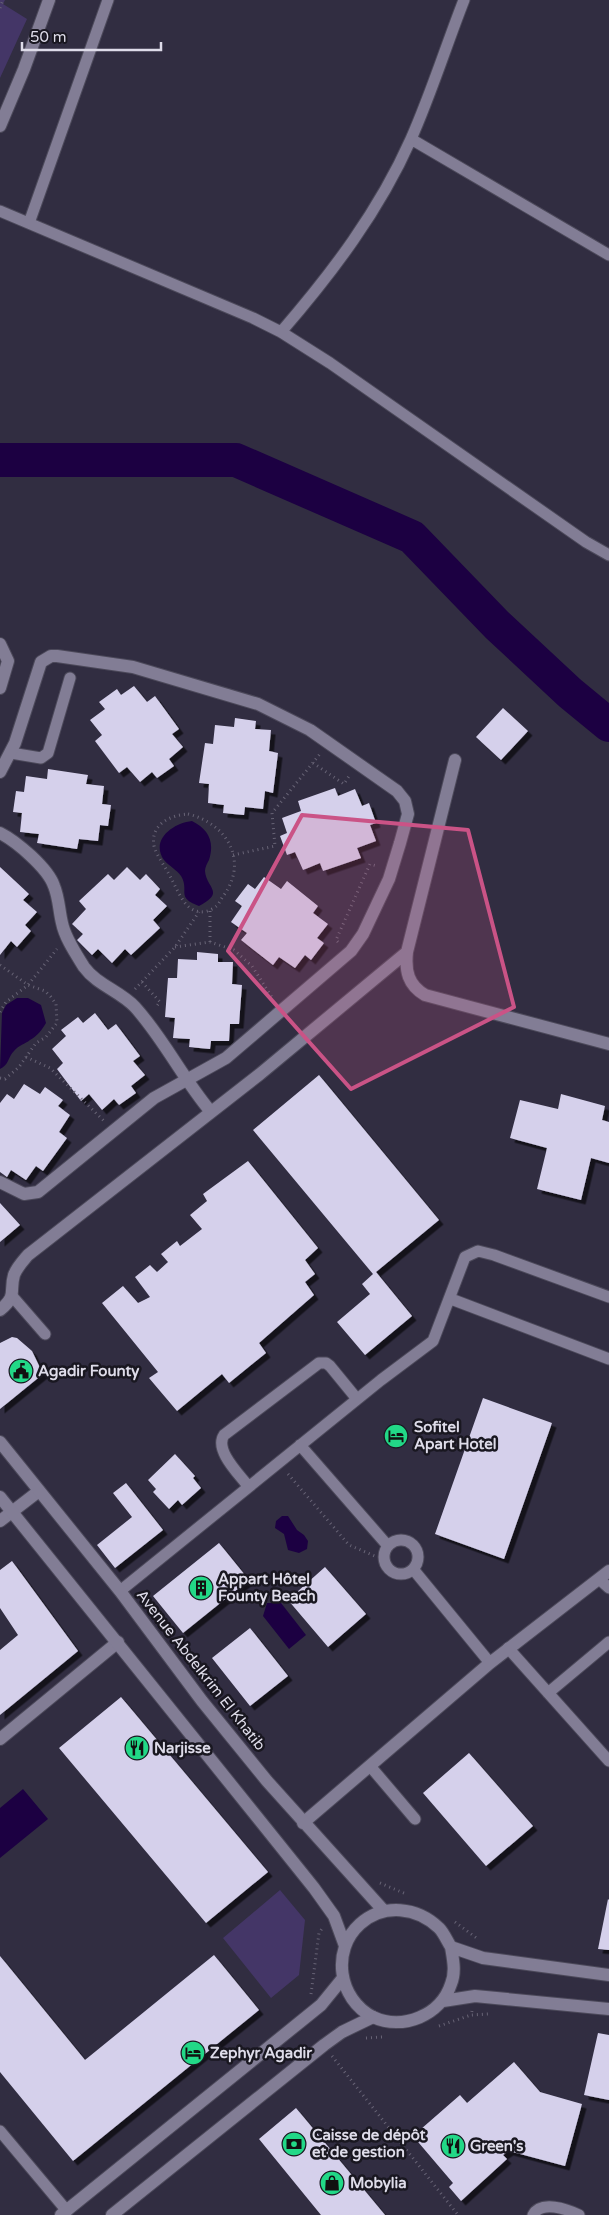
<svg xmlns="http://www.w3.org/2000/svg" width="609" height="2215" viewBox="0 0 609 2215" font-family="'Varela Round',sans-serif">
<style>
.green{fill:#443667}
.water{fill:#1c0042}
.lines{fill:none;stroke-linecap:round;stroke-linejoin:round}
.river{stroke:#1c0042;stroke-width:34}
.building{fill:#d5d0eb;filter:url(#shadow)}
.service-casing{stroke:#4c495a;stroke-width:13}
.minor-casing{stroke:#4c495a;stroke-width:14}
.tertiary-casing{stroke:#4c495a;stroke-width:14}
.path{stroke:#686476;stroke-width:3;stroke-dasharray:1 4;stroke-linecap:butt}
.service{stroke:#827d95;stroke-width:11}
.minor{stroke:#827d95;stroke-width:12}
.tertiary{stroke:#827d95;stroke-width:12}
.marked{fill:#ca5386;fill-opacity:0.2;stroke:#ca5386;stroke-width:4;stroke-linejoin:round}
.labels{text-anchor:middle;stroke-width:5;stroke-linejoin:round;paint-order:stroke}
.poi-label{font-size:15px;font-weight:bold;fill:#dedce9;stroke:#191720;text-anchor:start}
.street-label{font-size:15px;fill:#dedce9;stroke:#191720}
</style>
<defs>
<filter id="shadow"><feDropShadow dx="4.5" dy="4.5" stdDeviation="0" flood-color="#0009"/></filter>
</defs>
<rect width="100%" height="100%" fill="#312d41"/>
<path class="green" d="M0 0H5L3 4 27 19 0 78Z
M280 1890 305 1920 299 1975 271 1998 223 1938Z"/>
<path class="water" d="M192 821C208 829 215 841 209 860 207 864 205 867 205 871 206 888 226 892 199 906 175 897 190 891 181 876 177 870 169 866 164 860 150 840 173 823 192 821Z
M17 998H28L41 1005 46 1023C42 1030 37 1036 30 1040 25 1044 19 1045 14 1051 8 1057 9 1065 0 1069L2 1013 6 1005Z
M282 1516H288L297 1530 304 1535 308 1541 307 1549 299 1553 288 1550 284 1534 275 1528 276 1521Z
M267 1603H281L306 1635 289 1649 263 1616Z
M23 1789 48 1819 0 1858V1808Z"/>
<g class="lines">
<path class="river" d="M0 460H236L412 537 497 625 570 693 609 725"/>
</g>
<path class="building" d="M134 686 147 702 155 696 179 729 172 734 183 747 169 759 174 766 157 778 152 772 140 782 127 767 119 773 95 741 102 735 90 720 105 709 99 702 117 689 121 695Z
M503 708 528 731 501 760 476 737Z
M235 718 256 721 255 729 271 730 269 751 278 753 273 793 265 791 263 809 245 807 244 815 223 813 224 805 208 803 209 784 199 783 205 743 213 744 215 725 234 727Z
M48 769 88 775 86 784 104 786 102 804 111 805 108 826 100 825 98 841 79 839 77 849 37 843 39 834 20 832 22 813 13 812 16 791 24 792 26 776 47 779Z
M335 788 338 796 355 789 362 806 369 803 376 823 370 825 376 841 357 848 361 858 323 871 320 863 303 870 295 852 287 855 280 836 287 833 282 818 301 811 298 801Z
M0 867 29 894 23 900 37 912 25 925 31 931 17 947 11 941 0 955Z
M127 867 140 880 146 874 160 889 155 895 167 906 153 920 160 928 131 955 125 949 112 963 98 949 92 955 77 940 83 934 72 924 86 909 79 901 108 874 114 880Z
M264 877 281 889 287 881 318 906 313 913 328 924 317 938 324 943 311 960 305 955 295 968 279 957 273 965 241 940 247 933 231 922 242 906 235 901 248 884 255 889Z
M197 952 218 954V962H233L232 984 242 985 239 1024H230L229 1041H211L210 1049 189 1047 190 1039 173 1038 175 1018 165 1017 168 978H177L178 959 197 960Z
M95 1013 108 1030 116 1024 140 1056 133 1061 145 1075 131 1086 136 1093 119 1105 114 1099 102 1110 89 1094 81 1101 57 1069 63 1063 52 1049 66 1036 61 1030 78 1017 83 1023Z
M319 1075 439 1220 376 1272 412 1316 365 1355 337 1322 370 1294 362 1284 373 1274 253 1130Z
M24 1084 40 1094 45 1087 63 1100 58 1106 70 1115 59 1132 67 1138 43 1171 36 1166 26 1180 11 1170 7 1177 0 1172V1103L7 1094 14 1099Z
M561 1094 605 1106 602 1120 609 1122V1163L591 1158 581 1200 537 1189 547 1148 510 1138 520 1100 558 1109Z
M248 1161 318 1248 305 1260 315 1274 305 1282 314 1295 259 1343 266 1353 229 1383 222 1374 177 1411 149 1378 158 1372 102 1303 123 1286 138 1303 150 1297 135 1277 150 1265 157 1272 168 1262 161 1254 177 1241 180 1246 202 1229 190 1215 207 1201 203 1194Z
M0 1203 20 1225 0 1242Z
M12 1337 17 1338 32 1351 43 1374 0 1409V1343Z
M483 1398 552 1423 504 1559 435 1534Z
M175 1454 195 1476 193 1478 201 1488 182 1505 178 1500 169 1509 153 1492 156 1489 148 1480Z
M126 1483 163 1530 115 1568 97 1545 132 1517 113 1493Z
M219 1543 249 1580 183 1633 153 1596Z
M12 1561 78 1651 0 1715V1650L18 1635 0 1608V1570Z
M325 1567 366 1614 328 1647 288 1600Z
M250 1628 288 1676 250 1706 212 1658Z
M121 1697 268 1872 206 1923 59 1748Z
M469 1753 533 1826 486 1866 423 1793Z
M608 1899 609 1900V1950L598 1949Z
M214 1955 259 2010 73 2161 0 2072V1956L85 2060Z
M598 2033 609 2035V2100L584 2095Z
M514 2062 540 2092 582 2104 565 2166 509 2151 503 2155 507 2159 461 2201 449 2187 453 2183 413 2136 460 2095 467 2103Z
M296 2108 385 2215H321L259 2139Z"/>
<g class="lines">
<g class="service-casing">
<path id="service" d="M411 139 609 255
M0 211 253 318 281 332 330 363 586 542 609 555
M29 223 108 0
M281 332C332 273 379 211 411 139 431 94 446 46 464 0
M11 753 41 758 48 753 70 678
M12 1296 45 1334
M451 1299 609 1359
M300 1445 388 1546
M248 1486C239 1474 214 1450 224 1435L319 1363H326L330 1366 357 1399
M384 1557a17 17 0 1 1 34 0a17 17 0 1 1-34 0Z
M413 1569 490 1663
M599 1579 609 1588
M120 1591 381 1380 433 1341 465 1257 478 1251 494 1255 609 1297
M508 1648 609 1761
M548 1693 609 1642
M370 1766 415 1819
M0 2131 67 2211
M533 2215C541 2200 567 2209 579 2215"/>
</g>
<g class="minor-casing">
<path id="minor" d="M0 126 24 69 49 0
M0 644 8 661 0 688
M455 760 407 952C405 971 408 985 425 995L609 1044
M0 772 15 743 41 662 51 656H57L133 667 258 704 310 730 397 791 405 801 408 814 400 843 389 879 363 934 351 951 226 1058 154 1098 38 1192 24 1194 0 1182
M0 833C16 841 48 868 54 886 59 898 59 911 62 923 65 938 76 954 84 967 97 985 120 991 135 1007 164 1039 183 1079 211 1112
M0 1310C18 1295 9 1292 14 1275 17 1267 23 1261 28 1255L260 1074 407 952
M0 1521 39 1491
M0 1739 118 1642
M303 1823 490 1663 609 1571
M61 2215 300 2022 321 2005 343 1978
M112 2215 324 2045 342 2032 373 2017"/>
</g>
<g class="tertiary-casing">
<path id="tertiary" d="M0 1442 120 1591 202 1701 267 1781 384 1911
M0 1497 314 1888 334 1916 345 1946
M451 1947C453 1959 456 1972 451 1984 441 2015 403 2031 373 2017 338 1999 331 1950 360 1924 384 1903 417 1907 439 1928 444 1933 447 1941 451 1947L483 1958 609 1975
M443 2001 475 1996 609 2009"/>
</g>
<path class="path" d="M0 8 3 0
M313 763 344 784 349 776
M188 814C226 823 249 860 224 895 220 900 219 906 212 909 205 913 197 913 190 908 182 902 177 889 172 880 167 869 157 857 154 846 150 824 171 815 188 814Z
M233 855 275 846 272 813 320 754
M210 942V910
M338 942 336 940 370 864 377 866
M175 947 210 942 234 950 252 966 273 999
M0 965 28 985 57 949
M142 982 160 1002 155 1008
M135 989 175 947 199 912
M0 1012 6 1002 28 985 45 991 51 997 56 1004 57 1023 46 1037 36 1043 19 1067 5 1079 0 1078
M26 1057 50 1068 104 1121
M288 1474 349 1545 377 1557
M380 1883 406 1894
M455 1922 478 1939
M311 1994 319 1933 323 1927
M472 2011 471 2015 489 2014
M439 2026 471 2015
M366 2038 382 2037
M332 2056 458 2215"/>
<use href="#service" class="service"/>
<use href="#minor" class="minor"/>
<use href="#tertiary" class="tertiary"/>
</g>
<path class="marked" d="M302 815 468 830 514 1007 351 1089 228 951Z"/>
<defs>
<g id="civic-disc" transform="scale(1.25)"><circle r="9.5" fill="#22d887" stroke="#191720"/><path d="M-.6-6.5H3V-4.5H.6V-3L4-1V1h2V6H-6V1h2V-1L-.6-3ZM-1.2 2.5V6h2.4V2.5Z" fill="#111"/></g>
<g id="hotel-disc" transform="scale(1.25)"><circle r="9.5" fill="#22d887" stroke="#191720"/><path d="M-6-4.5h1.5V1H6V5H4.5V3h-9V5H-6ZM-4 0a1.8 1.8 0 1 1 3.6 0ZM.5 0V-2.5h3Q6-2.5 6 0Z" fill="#111"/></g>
<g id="building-disc" transform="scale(1.25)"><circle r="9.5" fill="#22d887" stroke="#191720"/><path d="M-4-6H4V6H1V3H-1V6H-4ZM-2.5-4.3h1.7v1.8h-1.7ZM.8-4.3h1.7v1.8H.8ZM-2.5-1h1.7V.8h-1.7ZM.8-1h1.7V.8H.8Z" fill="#111"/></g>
<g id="restaurant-disc" transform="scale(1.25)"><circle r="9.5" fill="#22d887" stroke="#191720"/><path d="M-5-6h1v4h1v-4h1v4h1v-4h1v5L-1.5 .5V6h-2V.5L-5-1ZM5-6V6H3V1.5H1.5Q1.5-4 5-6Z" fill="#111"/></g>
<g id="bank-disc" transform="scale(1.25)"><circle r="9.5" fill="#22d887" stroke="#191720"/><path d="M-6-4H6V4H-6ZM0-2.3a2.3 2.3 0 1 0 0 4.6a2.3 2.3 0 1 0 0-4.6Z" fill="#111"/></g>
<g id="shop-disc" transform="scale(1.25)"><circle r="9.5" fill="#22d887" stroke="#191720"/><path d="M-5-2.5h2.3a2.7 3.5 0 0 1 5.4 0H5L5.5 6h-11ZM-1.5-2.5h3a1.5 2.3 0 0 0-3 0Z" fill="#111"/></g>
</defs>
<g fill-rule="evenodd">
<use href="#civic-disc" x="21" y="1371"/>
<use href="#hotel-disc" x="396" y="1436"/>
<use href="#building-disc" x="201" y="1588"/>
<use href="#restaurant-disc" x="137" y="1748"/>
<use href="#hotel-disc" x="193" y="2053"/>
<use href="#bank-disc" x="294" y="2144"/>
<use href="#restaurant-disc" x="453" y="2146"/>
<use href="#shop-disc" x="332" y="2183"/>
</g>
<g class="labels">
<g class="poi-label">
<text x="38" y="1376">Agadir Founty</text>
<text x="414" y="1432">Sofitel<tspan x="414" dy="17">Apart Hotel</tspan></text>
<text x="218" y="1584">Appart Hôtel<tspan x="218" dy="17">Founty Beach</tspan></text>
<text x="154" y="1753">Narjisse</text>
<text x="210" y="2058">Zephyr Agadir</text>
<text x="312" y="2140">Caisse de dépôt<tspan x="312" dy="17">et de gestion</tspan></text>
<text x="470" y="2151">Green's</text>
<text x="350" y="2188">Mobylia</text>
</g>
<g class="street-label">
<text transform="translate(201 1670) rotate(52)" y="5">Avenue Abdelkrim El Khatib</text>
</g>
</g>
<path d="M22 42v8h139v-8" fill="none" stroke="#dedce9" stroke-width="2.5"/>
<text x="30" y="42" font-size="15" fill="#dedce9" stroke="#191720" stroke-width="4" paint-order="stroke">50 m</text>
</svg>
